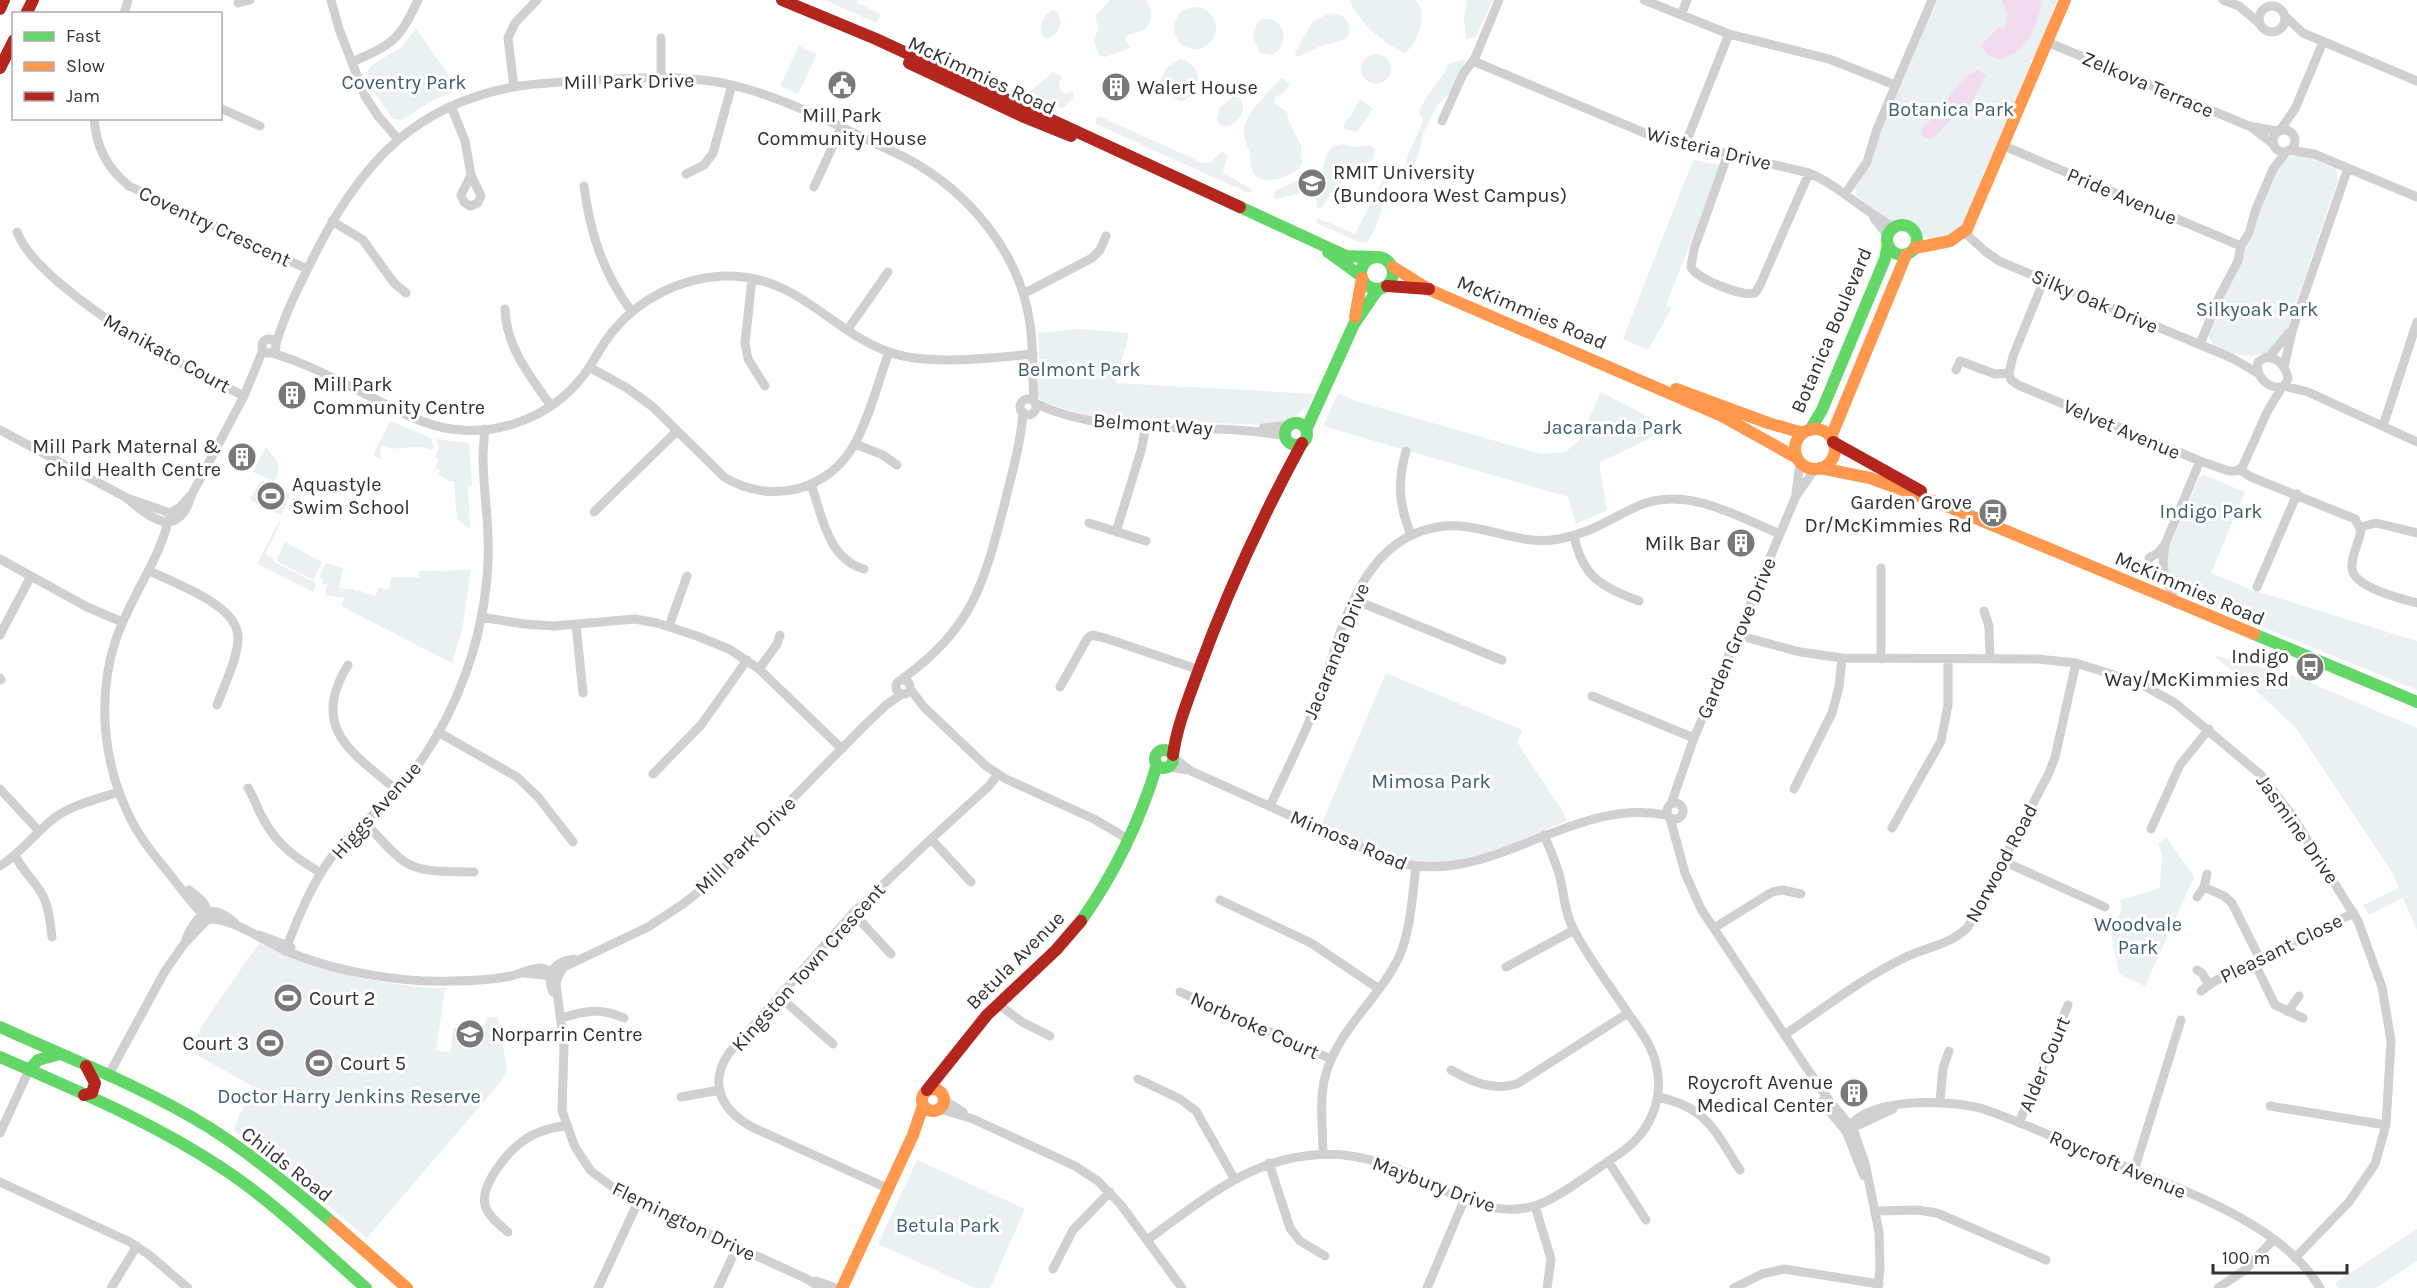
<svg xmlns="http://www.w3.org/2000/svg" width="2417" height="1288" viewBox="0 0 2417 1288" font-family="Karla,sans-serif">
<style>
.green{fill:#eaf1f3}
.water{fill:#f3dbef}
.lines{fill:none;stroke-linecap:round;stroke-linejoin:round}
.street{stroke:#d0d0d0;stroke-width:9}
.fast{stroke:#63d668;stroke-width:12}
.slow{stroke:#ff974d;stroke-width:12}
.jam{stroke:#b3261e;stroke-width:12}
.labels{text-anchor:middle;stroke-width:6;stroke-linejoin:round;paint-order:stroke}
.street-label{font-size:20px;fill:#313131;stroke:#fff}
.park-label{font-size:20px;fill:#3d606f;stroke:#fff}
.poi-label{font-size:20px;fill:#313131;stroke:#fff;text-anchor:start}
</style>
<rect width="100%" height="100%" fill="#fff"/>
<path class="green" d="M825 0H858L857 3 879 13 880 16 876 23Z
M1110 0H1146C1153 11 1153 19 1145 30L1127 35 1125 40 1131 48 1105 57 1099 55 1094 43 1098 27 1095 16Z
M1349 0H1415C1429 10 1418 46 1404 53 1380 40 1361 25 1349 0Z
M1467 0H1493L1476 37 1466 39 1464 18Z
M1937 0H2057L2051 15 2052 18 2035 58 2032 59 2008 118V122L1987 165 1963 227 1951 236 1936 239 1926 237 1909 224 1892 223 1883 218 1856 195V186L1873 159 1878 138 1893 105 1898 86 1909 67 1919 37 1935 8Z
M1174 28a21 21 0 1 1 42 0a21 21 0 1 1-42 0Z
M1053 10 1058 13 1061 23 1056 33 1047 39C1037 34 1042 23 1045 15Z
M1330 13 1343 16 1349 24C1354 45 1331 41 1319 47 1311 50 1304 55 1296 57L1295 53 1313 21Z
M1262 19C1286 16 1292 46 1271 55L1260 53 1253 37 1257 23Z
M416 28 458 89 430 102 402 120 393 119 374 92 367 73 370 66 402 47Z
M799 46 817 54 798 94 780 86Z
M1361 69a15 15 0 1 1 30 0a15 15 0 1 1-30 0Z
M1180 59C1205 65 1203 92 1182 101 1171 99 1163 90 1161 79L1167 67Z
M1466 59 1451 93 1438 104 1423 133 1419 154 1411 173H1404L1408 155 1423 121 1419 111C1427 93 1441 82 1448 64Z
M1053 72 1062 77 1059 84 1061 91 1066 94 1073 91V98L1063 108 1050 104 1031 91Z
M1283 78 1290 85 1283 93 1275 97 1274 103 1287 112 1289 122 1301 145 1302 164C1298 171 1291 173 1284 177 1273 181 1256 183 1252 169 1250 163 1251 157 1249 151 1246 142 1242 134 1245 124 1248 113 1274 83 1283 78Z
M1234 96 1241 99C1247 111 1240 120 1229 126H1222L1217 121 1220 107Z
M1360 99 1373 109 1357 132 1343 129 1345 121 1351 116Z
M1099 116 1203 163H1210L1222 151 1225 153 1227 156 1223 172 1252 190 1251 192H1246L1096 124 1095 119Z
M1342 144 1355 147 1370 145 1375 149 1373 159 1335 187 1322 207 1317 209C1315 205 1323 166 1325 158 1327 153 1330 149 1333 146Z
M2303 155 2336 169 2338 180 2287 330C2283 336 2278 343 2272 348 2255 363 2229 353 2212 344L2208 335 2229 282 2242 263 2246 247 2254 234 2260 211 2278 166 2289 157Z
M1693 160 1721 165 1666 305 1672 308 1648 350 1623 339Z
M1384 178 1387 180C1386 198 1378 229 1366 243L1359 242 1316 223 1318 218 1355 234Z
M1300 179 1311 183 1308 191 1277 199 1273 197 1275 191Z
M1079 329 1129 333 1116 383 1315 394C1300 418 1290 422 1263 425L1096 418 1042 402 1037 393 1040 369 1038 333Z
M1601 392 1670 428 1599 463 1607 510 1576 524 1568 497 1323 426 1338 393 1356 401 1541 454 1565 452 1578 442Z
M390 421 431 438 434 448 431 450C414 442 400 454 382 445L380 451 382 460 373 455Z
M436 439 469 443 472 485 468 486 470 529 457 519 454 481H447V479L438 475 440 470 435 468 439 459 435 457 439 448Z
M266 447 278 462V474L274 481 253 472Z
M2204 475 2245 492 2211 573 2249 589 2417 641V690L2182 594 2168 571V551L2199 477Z
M261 480 291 494 281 515 250 500Z
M279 521 281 522 265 554 274 559V562L314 582 316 586 313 592 257 564Z
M285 542 322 562 313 580 276 561Z
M326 563 343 568 339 588 356 590V595L358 590 375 596 379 587 389 590 391 577H419V571L471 570 462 631 452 663 341 606 345 598 325 595 327 586 329 585 322 584 323 579 319 577Z
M2213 655 2292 675 2417 728V930L2403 898 2369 915 2363 905 2399 888 2392 872 2296 728 2251 686Z
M1386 673 1522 730 1517 742 1565 815 1566 821C1510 844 1456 875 1393 857 1369 850 1344 835 1321 825Z
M2166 837 2194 877 2145 986 2119 974 2109 923C2119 919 2124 911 2120 900L2160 888 2162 854 2158 844Z
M259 943C320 971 378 986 445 988L436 1051 451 1052 453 1028 485 1026 486 1017H498L507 1069 503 1079 367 1238 275 1161 233 1130 252 1086 190 1051 203 1024Z
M917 1160 1025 1209 990 1288H975L878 1244Z
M2417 1229V1261L2376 1288H2339L2335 1283Z"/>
<path class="water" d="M2002 0H2041C2039 28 2026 53 1998 60L1987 54 1981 45 1999 27 2004 29 2007 16Z
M1977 70 1986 75 1967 112C1951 112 1946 130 1930 139L1923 136 1921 129C1943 112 1952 83 1977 70Z"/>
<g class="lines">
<path class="street" d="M331 0 339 29 365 96 378 116 398 139
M1644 0 1729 34 1829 59 1895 85
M2223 0 2239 6 2259 23
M238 3 250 0
M2259 19a13 13 0 1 1 26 0a13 13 0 1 1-26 0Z
M124 14 128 0
M1681 15 1687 0
M2286 17 2303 33 2417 81
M661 38V77
M2047 42 2249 126 2277 131
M1473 61 1652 136 1809 173C1840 186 1864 212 1894 227
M352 62C394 43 398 42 418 0
M514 87 508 38 515 23 537 0
M451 106 465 141 471 175 481 196 478 203 470 206 464 202 461 195 471 175
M220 108 260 126
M94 118C96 147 107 168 129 186L307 269
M1442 121 1463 74 1475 58 1499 0
M2251 127 2273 144
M2273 141a11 11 0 1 1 22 0a11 11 0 1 1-22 0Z
M2280 130 2295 109 2323 42
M1685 145 1729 34
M2004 146 2241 246
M2289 150 2314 154 2417 197
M1728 154 1694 249 1691 267C1697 279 1742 297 1755 293L1760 285 1809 173
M686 174 704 165 713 153 732 85
M584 186C590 233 603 273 632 312
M814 187 841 128
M1845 194 1867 162 1877 129 1932 0
M1874 218 1888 236
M332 221 363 240 394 283 406 293
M17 232C25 252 42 267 57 281 114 330 178 363 244 396
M1965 233 1985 251 1999 261 2232 358 2259 374
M752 279 745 343 748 359 765 386
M1023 294 1092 258 1100 250 1106 236
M505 309C506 347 530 376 551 406
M848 329 888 272
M262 346a7 7 0 1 1 14 0a7 7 0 1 1-14 0Z
M276 344C286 310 302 280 318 248 362 163 415 105 513 87 541 82 570 82 599 80 649 77 698 74 747 89 799 104 857 135 906 158 968 191 1020 252 1030 324 1034 350 1032 375 1034 401
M2200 344 2219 297 2238 261 2241 246 2249 233 2256 209 2273 169 2287 151
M272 353C310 364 344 384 379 401 402 413 425 425 451 429 501 436 552 416 583 376 594 362 601 345 613 331 640 298 681 278 723 276 798 274 828 330 889 352 926 366 993 358 1033 354
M2266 357C2279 358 2286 367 2288 379L2284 386C2270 391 2255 377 2258 362Z
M2269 357 2289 333
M589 367 627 388 653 407 724 477C770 505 829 492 855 443 870 416 878 382 889 352
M2284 367 2293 328 2348 168
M1956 370 1960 361 1995 374 2009 373 2011 380 2018 385 2200 461 2229 471H2236L2242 468 2267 412 2282 387
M2009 373 2013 356 2044 280
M2284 386 2308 392 2417 442
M1020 407a8 8 0 1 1 16 0a8 8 0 1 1-16 0Z
M1035 403C1111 440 1204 420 1286 436
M2383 426 2417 322
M1263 428 1291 425
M0 430 127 498 170 513
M855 444 883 455 897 465
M1406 451C1397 482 1399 505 1411 535
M2239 469 2251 477 2355 519 2361 530C2359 543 2351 555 2352 568 2353 587 2401 599 2417 603
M811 484C822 516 828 559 864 569
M1796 493 1800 463
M127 498C152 520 178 540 192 494L244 396 263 350
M594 512 677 431
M170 513C161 560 130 596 115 642 96 702 104 772 135 827 146 847 161 863 175 881 185 894 196 909 208 919 236 918 265 943 291 953 337 972 403 983 452 981 472 981 491 980 511 976 521 974 532 967 541 968 548 969 552 972 558 976
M170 513 180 507 190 496
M1089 523 1146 541
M2361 527 2376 523 2417 533
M1116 532 1141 451 1146 425
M1574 536C1583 578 1601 586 1639 601
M2149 558 2158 553 2165 544
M0 559 87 607 122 622
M150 571C175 584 239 605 238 638 238 658 224 686 217 705
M2257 587 2297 494
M1355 600 1502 660
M2176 604C2166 576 2159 573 2166 542L2200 461
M1984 611 1989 626 1990 659
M481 617 524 624 554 626 635 619 657 623 697 636 729 649 759 669 842 749
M576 625 583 693
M669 626 687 576
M0 635 31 576
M1737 635 1800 652 1842 658 2037 659 2076 663 2139 683 2175 703 2261 775 2291 814 2358 921 2382 987 2391 1041 2386 1125 2375 1164 2349 1202 2295 1258
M1881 659V568
M348 665C309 728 352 753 397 790
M759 669 777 644 780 635
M0 678 1 680
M902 679C973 629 984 583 1005 502 1012 472 1021 443 1023 412
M896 687a7 7 0 1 1 14 0a7 7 0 1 1-14 0Z
M1060 687 1087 639 1092 635 1105 638 1200 670
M910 689 924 707 986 766 1006 779 1094 819 1128 839
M1592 696 1694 738
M438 732 517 777 538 797 573 842
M1173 757 1191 771 1387 859C1484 895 1568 795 1667 815
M1169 767 1189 770
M653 774 701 725 747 660
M248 788C255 799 258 811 265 822 278 846 299 860 321 873
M0 789 39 831
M1794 789 1832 713 1839 687 1842 658
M1667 811a8 8 0 1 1 16 0a8 8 0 1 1-16 0Z
M1671 804 1694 738 1796 496 1815 469
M1270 806C1285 773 1302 741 1315 707 1340 642 1355 540 1438 527 1480 520 1517 547 1559 539 1592 533 1609 519 1638 506 1686 485 1736 516 1780 534
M1670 818 1685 873 1701 909 1806 1067 1831 1103 1853 1129 1865 1163 1879 1232 1880 1268 1878 1288
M365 823C378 835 390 852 405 862 423 874 453 871 474 872
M1892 828 1941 741 1948 705V659
M2151 829 2180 765 2209 729
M931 839 971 882
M16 857C22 870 33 879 40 891 49 904 50 922 52 937
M2003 861 2105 907
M0 866C21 853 34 834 53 819 71 805 97 799 119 792
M2204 887 2224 896 2232 903 2260 959
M189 890C198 897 208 903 208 916
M2197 897 2204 887 2207 874
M1220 900 1311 943 1379 989
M853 913 891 954
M1714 928 1772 892 1782 890 1801 894
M259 935 291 947
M186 939C197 913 211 901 235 923
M285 951C298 918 312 882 334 854 358 825 390 802 413 772 458 711 485 636 488 561 490 526 483 491 483 456 483 447 485 439 484 429
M2254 962 2275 1005 2303 1018
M1506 967 1574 930
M2197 970 2202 973 2209 985
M524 973 555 976
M2201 991 2215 981 2354 913
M553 992C545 973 555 961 574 959
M1180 992 1331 1059
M779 996 833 1044
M998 1004 1022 1022 1050 1036
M2288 1012 2299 996
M561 1018C586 1011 599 1007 624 1018
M1784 1035C1823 1009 1861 979 1902 959 1925 947 1949 946 1968 927L2049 773 2055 757 2076 663
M1451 1070C1473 1082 1491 1091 1517 1084L1628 1013
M108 1076 165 971 184 944 208 919
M1138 1079 1180 1099 1196 1111 1234 1178
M681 1097 720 1090
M1658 1097C1708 1108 1714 1130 1740 1170
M944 1100 963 1112
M1823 1100 1830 1112 1846 1131 1864 1176
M1940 1101 1943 1068 1949 1051
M2270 1106 2386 1125
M940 1109 973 1119 1075 1166 1098 1181 1121 1205 1182 1288
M2019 1123 2068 1005
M1848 1130 1893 1109
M1846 1131C1866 1096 1945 1100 1980 1108 2020 1121 2059 1140 2099 1156 2168 1185 2281 1220 2320 1288
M0 1133 29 1070
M1323 1154C1323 1130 1319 1101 1325 1077 1337 1030 1379 999 1399 957 1411 930 1412 897 1416 867
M1608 1161 1646 1220
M1269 1163 1290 1228 1300 1241 1325 1256
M2134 1171 2181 1020
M0 1182 128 1241 148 1254 188 1288
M887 1188 754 1128C723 1112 707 1085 729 1053L853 913 931 839 989 786 998 774
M1535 1206 1551 1259 1547 1288
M1876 1211 1917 1210 1937 1213 2046 1260
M508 1232C500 1225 490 1218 486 1208 477 1187 509 1150 526 1139 537 1131 552 1128 566 1125
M1147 1240C1196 1205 1242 1164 1305 1156 1331 1152 1360 1156 1385 1164 1432 1180 1483 1221 1534 1206 1557 1200 1597 1168 1619 1154 1649 1134 1665 1100 1656 1064 1652 1045 1639 1029 1628 1013 1610 986 1589 959 1574 930 1565 914 1564 895 1560 877 1556 863 1550 849 1544 835
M1053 1269 1073 1230 1110 1192
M816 1281 836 1288
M111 1288 137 1246
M598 1288 638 1202
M718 1288 737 1247
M821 1288 807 1279 622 1194 591 1171 575 1147 562 1111 564 1045 556 984 558 976 564 967 648 927 683 904 707 885 865 725 886 705 902 694
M1427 1288 1465 1198
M1734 1288 1762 1274 1784 1269 1879 1284
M2218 1288 2245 1270 2273 1240"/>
<path class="fast" d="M1240 207 1346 256 1371 257
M1887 240a15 15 0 1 1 30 0a15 15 0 1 1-30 0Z
M1328 252 1361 276
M1361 273a16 16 0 1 1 32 0a16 16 0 1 1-32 0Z
M1285 434a11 11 0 1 1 22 0a11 11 0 1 1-22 0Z
M1306 430 1354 324 1378 289
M1810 430 1822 410 1885 259 1888 244
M2254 634 2417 702
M1155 759a9 9 0 1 1 18 0a9 9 0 1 1-18 0Z
M1081 921C1115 873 1140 821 1157 765
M0 1027C70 1059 144 1087 210 1128 254 1156 293 1189 333 1223
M0 1057C75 1090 153 1122 222 1168 274 1202 319 1247 366 1288
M29 1070 38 1060 60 1054"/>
<path class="slow" d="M1915 248 1950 241 1967 229 2065 0
M1393 267 1430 290 1722 416 1797 458
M1355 317 1362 278
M1676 389 1768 423 1803 433
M1795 449a20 20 0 1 1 40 0a20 20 0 1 1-40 0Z
M1831 437 1906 255
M1820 468 1870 478 1949 507 2254 634
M922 1100a11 11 0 1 1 22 0a11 11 0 1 1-22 0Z
M333 1223 407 1288
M842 1288 913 1135 923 1106"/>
<path class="jam" d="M782 0 876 39 1240 207
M0 9 4 0
M26 14 33 0
M909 63 1024 117 1071 136
M0 68 14 40
M1387 286 1429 289
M1833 442 1921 491
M1173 755C1177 726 1188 700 1198 672 1226 595 1263 515 1302 443
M927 1090 987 1015 1056 950 1081 921
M84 1095 92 1093 95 1083 86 1066"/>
</g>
<defs>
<g id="civic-disc" transform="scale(1.5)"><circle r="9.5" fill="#797979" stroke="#fff"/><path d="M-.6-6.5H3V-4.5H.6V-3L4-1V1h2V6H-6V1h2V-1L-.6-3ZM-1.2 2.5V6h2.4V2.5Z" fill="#fff"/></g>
<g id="building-disc" transform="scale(1.5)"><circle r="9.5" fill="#797979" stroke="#fff"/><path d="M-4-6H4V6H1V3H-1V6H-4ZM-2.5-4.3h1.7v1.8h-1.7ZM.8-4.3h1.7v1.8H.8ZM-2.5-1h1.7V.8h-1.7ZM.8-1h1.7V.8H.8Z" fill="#fff"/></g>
<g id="university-disc" transform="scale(1.5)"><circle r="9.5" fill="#797979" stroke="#fff"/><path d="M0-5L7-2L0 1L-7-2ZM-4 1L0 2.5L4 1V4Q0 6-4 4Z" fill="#fff"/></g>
<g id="stadium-disc" transform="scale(1.5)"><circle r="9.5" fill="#797979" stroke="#fff"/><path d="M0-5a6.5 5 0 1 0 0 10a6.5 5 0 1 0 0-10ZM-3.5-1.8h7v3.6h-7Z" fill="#fff"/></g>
<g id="bus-disc" transform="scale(1.5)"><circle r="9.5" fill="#797979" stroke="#fff"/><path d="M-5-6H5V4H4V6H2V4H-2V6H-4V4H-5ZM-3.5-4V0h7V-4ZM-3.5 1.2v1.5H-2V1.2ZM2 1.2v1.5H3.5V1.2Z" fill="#fff"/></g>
<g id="school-disc" transform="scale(1.5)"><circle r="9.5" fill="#797979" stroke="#fff"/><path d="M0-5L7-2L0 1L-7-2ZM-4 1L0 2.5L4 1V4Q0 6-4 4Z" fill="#fff"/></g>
</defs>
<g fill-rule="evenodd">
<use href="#civic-disc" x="842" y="85"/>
<use href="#building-disc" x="1116" y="87"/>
<use href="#university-disc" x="1312" y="183"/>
<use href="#building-disc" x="292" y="395"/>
<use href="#building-disc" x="242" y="457"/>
<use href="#stadium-disc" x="271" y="496"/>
<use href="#bus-disc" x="1993" y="513"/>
<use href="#building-disc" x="1741" y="543"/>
<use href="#bus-disc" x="2310" y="667"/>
<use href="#stadium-disc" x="288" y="998"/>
<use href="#school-disc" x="470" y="1034"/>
<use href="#stadium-disc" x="270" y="1043"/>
<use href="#stadium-disc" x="319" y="1063"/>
<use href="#building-disc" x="1854" y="1093"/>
</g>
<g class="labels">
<g class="street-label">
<text transform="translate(982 75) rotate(25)" y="7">McKimmies Road</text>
<text transform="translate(629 81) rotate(-1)" y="7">Mill Park Drive</text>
<text transform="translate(2148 84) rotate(23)" y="7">Zelkova Terrace</text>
<text transform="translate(1709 148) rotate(14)" y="7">Wisteria Drive</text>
<text transform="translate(2122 196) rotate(23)" y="7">Pride Avenue</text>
<text transform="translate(215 226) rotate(25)" y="7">Coventry Crescent</text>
<text transform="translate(2095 301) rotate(23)" y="7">Silky Oak Drive</text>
<text transform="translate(1532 312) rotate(23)" y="7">McKimmies Road</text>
<text transform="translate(1831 330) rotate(-67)" y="7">Botanica Boulevard</text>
<text transform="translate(167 353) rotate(29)" y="7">Manikato Court</text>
<text transform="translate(1153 424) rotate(4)" y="7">Belmont Way</text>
<text transform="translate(2122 429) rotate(23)" y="7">Velvet Avenue</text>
<text transform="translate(2190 588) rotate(23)" y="7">McKimmies Road</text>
<text transform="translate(1736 638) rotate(-67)" y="7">Garden Grove Drive</text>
<text transform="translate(1336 651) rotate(-68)" y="7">Jacaranda Drive</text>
<text transform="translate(376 810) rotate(-48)" y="7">Higgs Avenue</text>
<text transform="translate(2298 829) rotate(55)" y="7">Jasmine Drive</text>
<text transform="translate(1349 840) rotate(23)" y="7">Mimosa Road</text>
<text transform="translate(745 845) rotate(-44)" y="7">Mill Park Drive</text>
<text transform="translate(2001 863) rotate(-62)" y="7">Norwood Road</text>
<text transform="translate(2281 948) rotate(-26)" y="7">Pleasant Close</text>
<text transform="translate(1015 960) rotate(-45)" y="7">Betula Avenue</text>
<text transform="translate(808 967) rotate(-48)" y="7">Kingston Town Crescent</text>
<text transform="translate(1255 1025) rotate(24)" y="7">Norbroke Court</text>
<text transform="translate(2044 1064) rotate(-67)" y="7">Alder Court</text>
<text transform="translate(287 1164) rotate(38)" y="7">Childs Road</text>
<text transform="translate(2118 1164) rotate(23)" y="7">Roycroft Avenue</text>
<text transform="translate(1434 1184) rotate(20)" y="7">Maybury Drive</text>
<text transform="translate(684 1221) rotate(26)" y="7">Flemington Drive</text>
</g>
<g class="park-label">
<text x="404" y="89">Coventry Park</text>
<text x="1951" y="116">Botanica Park</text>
<text x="2257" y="316">Silkyoak Park</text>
<text x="1079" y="376">Belmont Park</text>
<text x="1613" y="434">Jacaranda Park</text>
<text x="2211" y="518">Indigo Park</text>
<text x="1431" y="788">Mimosa Park</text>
<text x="2138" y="931">Woodvale<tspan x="2138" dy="23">Park</tspan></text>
<text x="349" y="1103">Doctor Harry Jenkins Reserve</text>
<text x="948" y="1232">Betula Park</text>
</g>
<g class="poi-label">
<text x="1137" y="94">Walert House</text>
<text x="842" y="122" text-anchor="middle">Mill Park<tspan x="842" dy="23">Community House</tspan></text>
<text x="1333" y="179">RMIT University<tspan x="1333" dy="23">(Bundoora West Campus)</tspan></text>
<text x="313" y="391">Mill Park<tspan x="313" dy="23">Community Centre</tspan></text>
<text x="221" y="453" text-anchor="end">Mill Park Maternal &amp;<tspan x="221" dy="23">Child Health Centre</tspan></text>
<text x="292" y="491">Aquastyle<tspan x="292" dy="23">Swim School</tspan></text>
<text x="1972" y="509" text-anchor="end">Garden Grove<tspan x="1972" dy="23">Dr/McKimmies Rd</tspan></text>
<text x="1720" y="550" text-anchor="end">Milk Bar</text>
<text x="2289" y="663" text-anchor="end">Indigo<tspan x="2289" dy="23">Way/McKimmies Rd</tspan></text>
<text x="309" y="1005">Court 2</text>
<text x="491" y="1041">Norparrin Centre</text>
<text x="249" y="1050" text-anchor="end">Court 3</text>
<text x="340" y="1070">Court 5</text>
<text x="1833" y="1089" text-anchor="end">Roycroft Avenue<tspan x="1833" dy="23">Medical Center</tspan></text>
</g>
</g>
<rect x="12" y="12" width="210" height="108" fill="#ffffff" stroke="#adadad" stroke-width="1.5"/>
<rect x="24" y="32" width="30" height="9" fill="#63d668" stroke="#adadad" stroke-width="1.5"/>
<text x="66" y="42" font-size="18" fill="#313131">Fast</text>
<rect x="24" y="62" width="30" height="9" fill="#ff974d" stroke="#adadad" stroke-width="1.5"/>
<text x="66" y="72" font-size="18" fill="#313131">Slow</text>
<rect x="24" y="92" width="30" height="9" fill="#b3261e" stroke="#adadad" stroke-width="1.5"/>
<text x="66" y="102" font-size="18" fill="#313131">Jam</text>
<path d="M2213 1264v9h134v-9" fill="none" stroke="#313131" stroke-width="3"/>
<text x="2222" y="1264" font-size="18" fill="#313131" stroke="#ffffff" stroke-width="4.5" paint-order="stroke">100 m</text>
</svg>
